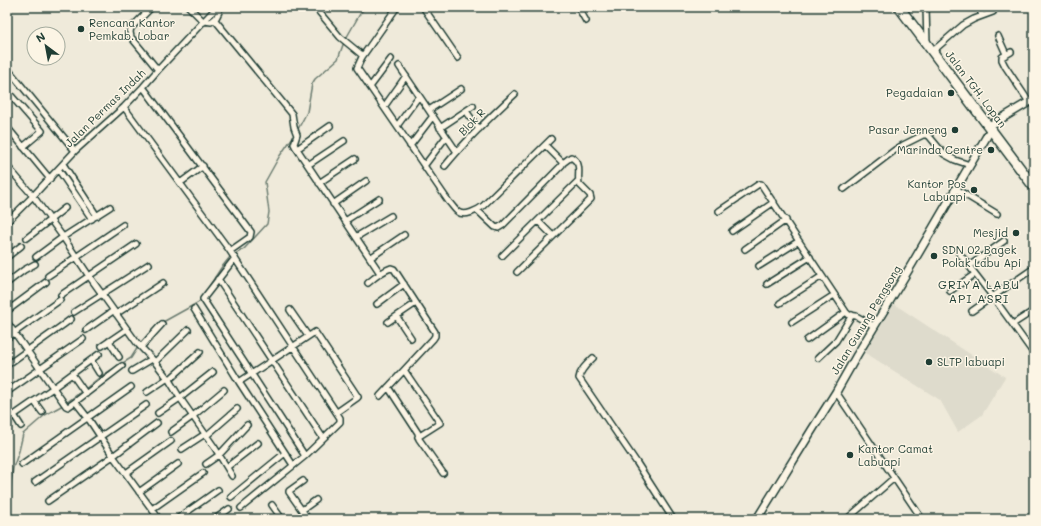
<svg xmlns="http://www.w3.org/2000/svg" width="1041" height="526" viewBox="0 0 1041 526" font-family="Mali,sans-serif">
<style>
.built{fill:#dedbcc}
.lines{fill:none;stroke-linecap:round;stroke-linejoin:round}
.stream{stroke:#6c7d71;stroke-width:1.5}
.street-casing{stroke:#1f3d34;stroke-width:8}
.secondary-casing{stroke:#1f3d34;stroke-width:10}
.highway-casing{stroke:#1f3d34;stroke-width:12}
.street{stroke:#fcf5e5;stroke-width:5}
.secondary{stroke:#fcf5e5;stroke-width:7}
.highway{stroke:#fcf5e5;stroke-width:9}
.poi-dot{fill:#1f3d34;stroke:#fcf5e5;stroke-width:1.5}
.labels{text-anchor:middle;stroke-width:3;stroke-linejoin:round;paint-order:stroke}
.poi-label{font-size:11px;fill:#1f3d34;stroke:#fcf5e5;text-anchor:end}
.street-label{font-size:11px;fill:#1f3d34;stroke:#fcf5e5}
.neighbourhood-label{font-size:12px;letter-spacing:1px;fill:#1f3d34;stroke:#fcf5e5}
</style>
<rect width="100%" height="100%" fill="#efeada"/>
<filter id="ink" filterUnits="userSpaceOnUse"><feTurbulence type="fractalNoise" baseFrequency=".025" numOctaves="2"/><feDisplacementMap in="SourceGraphic" scale="8" xChannelSelector="R" yChannelSelector="G"/><feConvolveMatrix kernelMatrix="1 2 1 2 8 2 1 2 1" color-interpolation-filters="sRGB"/></filter>
<g filter="url(#ink)">
<path class="built" d="M894 304 1005 377 982 415 958 432 940 400 864 352Z"/>
<g class="lines">
<path class="stream" d="M297 131 307 112 312 84 315 79 338 59 344 42 361 12 367 7
M208 288 221 268 230 257 244 249 267 224 269 212 265 182 279 157 295 134
M163 322 199 302 202 298
M142 343 148 334 155 328
M85 389 100 377 131 358 138 347
M66 403 82 391
M9 519 8 506 13 468 19 451 23 434 45 415 63 405"/>
<g class="street-casing">
<path id="street" d="M152 7 131 28 130 32 131 37 158 70
M189 7 204 22
M315 7 340 37 362 55V57
M397 7 362 57 357 68 449 202C452 205 455 210 458 212 465 217 478 210 483 206L551 139
M423 7 458 58
M578 7 586 21
M926 7 927 43
M979 7 982 16
M215 20 292 114 294 127 297 135 294 144 295 146 380 273
M205 21 211 22 216 18 219 12 217 8
M998 36 1006 54
M933 51 963 25 974 19 993 12
M1011 52 1002 57V60L1005 66 1029 102
M399 66 457 152
M7 68 75 151
M143 87 251 232 250 237 230 251
M370 87 391 59
M7 91 42 131 23 147
M124 107 230 251 340 418V422L305 456 241 508
M384 107 406 76
M429 110 461 89
M466 111 479 129
M397 126 419 96
M7 127 50 179
M440 128 473 106
M410 146 433 116
M297 149 330 126
M63 164 97 216
M308 165 344 141
M7 166 33 196 63 237 89 276 137 343 155 362 169 380 180 398 215 448 232 476
M424 166 446 137
M445 166C466 140 490 117 515 94
M58 169 92 219
M180 183 203 166
M319 183 355 159
M844 189 895 150 903 145 923 135H926L929 136 944 154 955 160 970 165
M956 189 997 214
M333 204 366 181
M477 210 495 227 498 228 503 225 562 165V162L545 145
M719 211 759 184H761L846 312 849 315 856 316 874 326
M345 221 379 199
M538 221 553 236
M7 222 33 196 75 151 124 107 143 87 158 70 217 7
M732 231 774 202
M356 237 391 216
M27 238 65 208
M745 249 786 220
M959 253 993 297 1034 354
M502 256 578 181
M7 257 21 246
M36 257 63 237 110 207
M235 258 203 299 305 456
M370 258 404 235
M759 266 799 241
M969 266 1004 241
M517 272 591 199 590 195 579 184C577 172 583 164 571 157L563 163
M48 276 123 225
M218 279 323 438
M7 283 24 270 35 264
M368 283C375 277 382 271 391 268L394 269 435 332V336L433 339 380 396
M767 284 810 257
M950 291 975 274
M61 295 136 244
M780 303 822 276
M377 304 404 284
M194 309 239 382 315 332 358 397 357 398 337 412
M290 310 308 336
M7 311 46 282
M972 311 1034 268
M74 312 149 264
M116 314 163 283
M397 317 411 338
M7 322 66 406 68 407 75 402 77 404 88 418 113 456 159 519
M388 322 416 303
M792 322 834 295
M1013 324 1033 311
M86 330 113 311
M7 338 60 300
M807 340 846 312
M109 341 119 357
M102 346 127 329
M141 347 162 324
M593 358C587 364 580 370 579 378L637 463 673 519
M818 358 836 341 852 315
M91 360 99 373
M155 362 188 330
M7 365 63 325 71 319
M404 370 440 423 418 437
M132 371 152 359
M72 374 86 394
M169 380 200 352
M239 382 293 465
M388 387 418 433 419 439 443 473
M7 392 83 339
M147 392 168 378
M836 392 922 519
M34 401 42 412
M75 402 122 366
M158 413 180 398 213 372
M14 415 21 426
M7 420 53 388 99 354
M171 432 193 416 224 390
M206 436 237 409
M182 449 205 434
M22 464 131 387
M206 464 219 455 247 425
M227 467 258 443
M126 473 171 441
M303 481 289 491V492L308 519
M35 482 146 405
M139 492 178 464
M231 497 285 453
M48 501 113 456 157 423
M272 505 282 519
M152 509 203 473
M302 510 316 500
M177 519 218 490
M215 519 229 509
M847 519 894 478"/>
</g>
<g class="secondary-casing">
<path id="secondary" d="M989 126 1034 99
M757 519 812 430 836 392 857 355 912 264 991 129"/>
</g>
<g class="highway-casing">
<path id="highway" d="M899 7 1034 187"/>
</g>
<use href="#street" class="street"/>
<use href="#secondary" class="secondary"/>
<use href="#highway" class="highway"/>
</g>
</g>
<g class="poi-dot">
<circle cx="81" cy="29" r="4"/>
<circle cx="951" cy="93" r="4"/>
<circle cx="955" cy="130" r="4"/>
<circle cx="991" cy="150" r="4"/>
<circle cx="974" cy="190" r="4"/>
<circle cx="1016" cy="233" r="4"/>
<circle cx="934" cy="256" r="4"/>
<circle cx="929" cy="362" r="4"/>
<circle cx="850" cy="455" r="4"/>
</g>
<g class="labels">
<g class="poi-label">
<text x="89" y="27" text-anchor="start">Rencana Kantor<tspan x="89" dy="13">Pemkab. Lobar</tspan></text>
<text x="943" y="97">Pegadaian</text>
<text x="947" y="134">Pasar Jerneng</text>
<text x="983" y="154">Marinda Centre</text>
<text x="966" y="188">Kantor Pos<tspan x="966" dy="13">Labuapi</tspan></text>
<text x="1008" y="237">Mesjid</text>
<text x="942" y="254" text-anchor="start">SDN 02 Bagek<tspan x="942" dy="13">Polak Labu Api</tspan></text>
<text x="937" y="366" text-anchor="start">SLTP labuapi</text>
<text x="858" y="453" text-anchor="start">Kantor Camat<tspan x="858" dy="13">Labuapi</tspan></text>
</g>
<g class="street-label">
<text transform="translate(976 89) rotate(53)" y="4">Jalan TGH. Lopan</text>
<text transform="translate(105 108) rotate(-44)" y="4">Jalan Permas Indah</text>
<text transform="translate(472 122) rotate(-46)" y="4">Blok R</text>
<text transform="translate(866 320) rotate(-59)" y="4">Jalan Gunung Pengsong</text>
</g>
<g class="neighbourhood-label">
<text x="979" y="289">GRIYA LABU<tspan x="979" dy="14">API ASRI</tspan></text>
</g>
</g>
<rect width="1041" height="526" fill="none" stroke="#fcf5e5" stroke-width="24"/>
<rect x="12" y="12" width="1017" height="502" fill="none" stroke="#1f3d34" stroke-width="1.5" filter="url(#ink)"/>
<g transform="translate(46 46) rotate(328)"><circle r="19" fill="#fcf5e5" stroke="#a4ab9e"/>
<path d="M0-3L7 15L0 10L-7 15Z" fill="#1f3d34"/>
<text y="-6" font-size="11" font-weight="bold" text-anchor="middle" fill="#1f3d34">N</text>
</g>
</svg>
